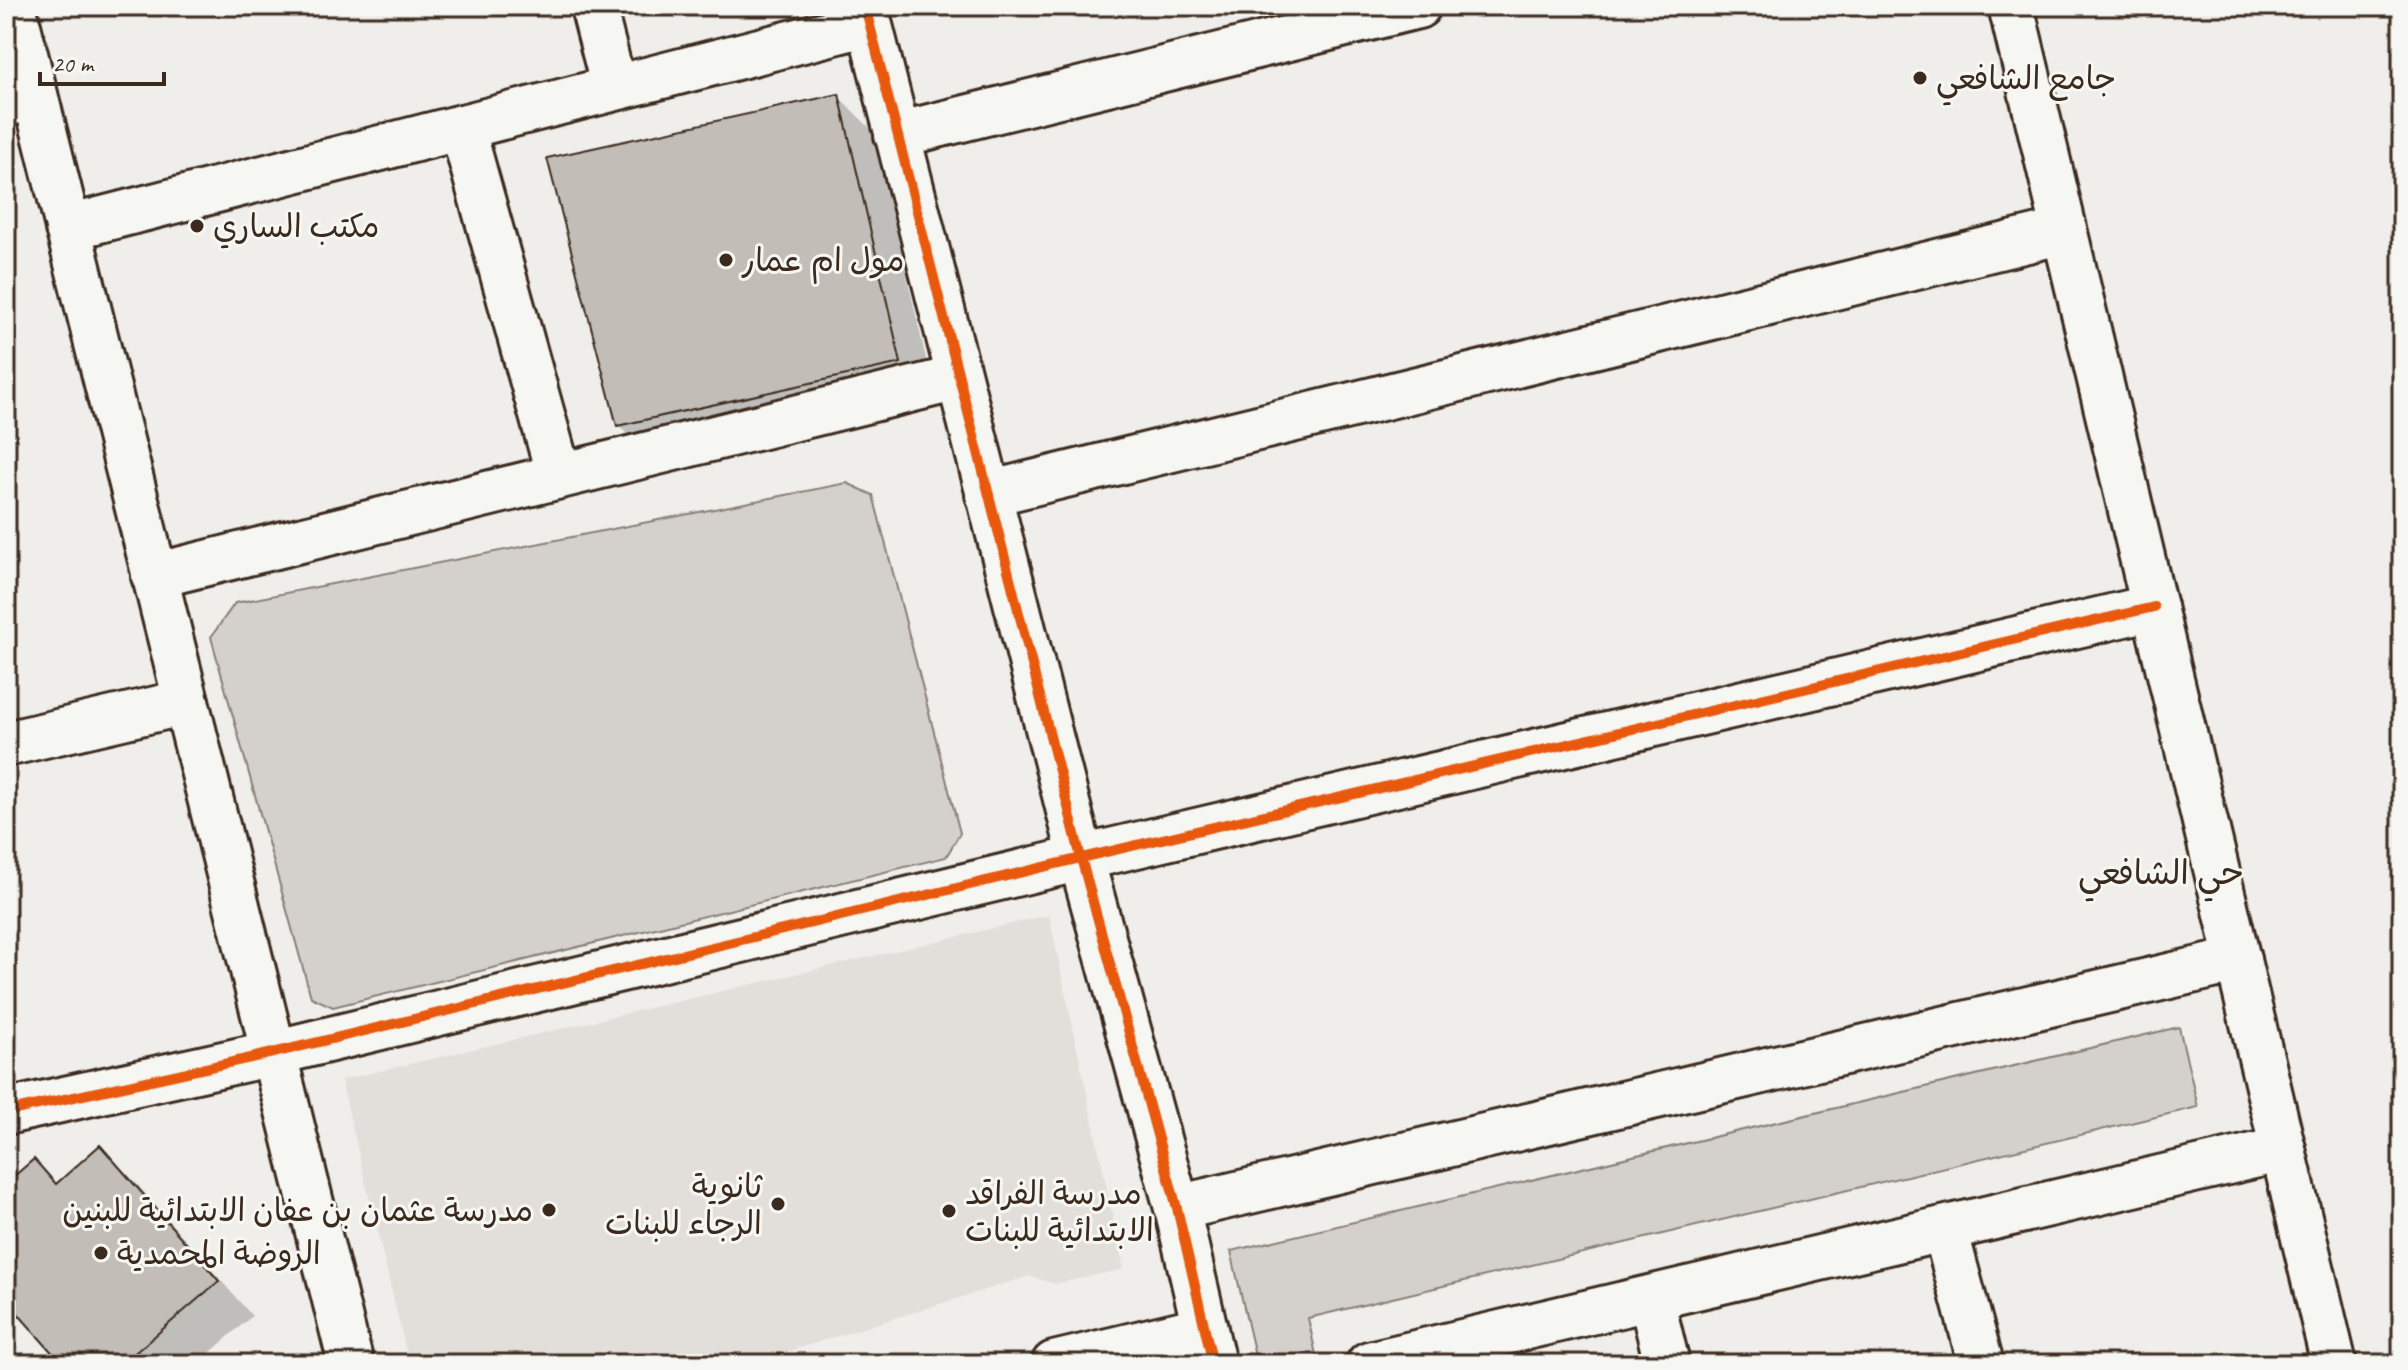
<svg xmlns="http://www.w3.org/2000/svg" width="2408" height="1370" viewBox="0 0 2408 1370" font-family="Caveat,'Playpen Sans Arabic',sans-serif">
<style>
.built{fill:#e2dfdb}
.green{fill:#d4d1cc;stroke:#887e75;stroke-width:2}
.shadow{fill:#0003}
.building{fill:#c2bdb7;stroke:#3b2a1e;stroke-width:2}
.lines{fill:none;stroke-linecap:round;stroke-linejoin:round}
.street-casing{stroke:#3b2a1e;stroke-width:50}
.secondary-casing{stroke:#3b2a1e;stroke-width:50}
.street{stroke:#f6f6f2;stroke-width:44}
.secondary{stroke:#f6f6f2;stroke-width:44}
.cycleway-casing{stroke:#f6f6f2;stroke-width:15}
.cycleway{stroke:#e8590c;stroke-width:10}
.poi-dot{fill:#3b2a1e;stroke:#f6f6f2;stroke-width:3}
.labels{text-anchor:middle;stroke-width:6;stroke-linejoin:round;paint-order:stroke}
.poi-label{font-size:32px;fill:#3b2a1e;stroke:#f6f6f2;text-anchor:start}
.neighbourhood-label{font-size:34px;fill:#3b2a1e;stroke:#f6f6f2}
</style>
<rect width="100%" height="100%" fill="#efeeea"/>
<filter id="ink" filterUnits="userSpaceOnUse"><feTurbulence type="fractalNoise" baseFrequency=".0125" numOctaves="2"/><feDisplacementMap in="SourceGraphic" scale="16" xChannelSelector="R" yChannelSelector="G"/><feConvolveMatrix kernelMatrix="1 2 1 2 8 2 1 2 1" color-interpolation-filters="sRGB"/></filter>
<g filter="url(#ink)">
<path class="built" d="M1049 915 1124 1269 1055 1284 1029 1276 748 1364H409L341 1080Z"/>
<path class="green" d="M847 483 873 495 960 833 946 857 333 1007 311 997 211 637 235 603Z
M2179 1027 2198 1107 1308 1318 1318 1364H1257L1231 1251Z"/>
<path class="shadow" d="M838 96 873 131 935 397 653 460 618 425Z
M100 1147 135 1182 252 1316 197 1364H64L6 1297V1229L14 1222 6 1213V1186L34 1161 57 1185Z"/>
<path class="building" d="M839 94 901 363 617 426 547 158Z
M100 1145 219 1281 122 1364H62L6 1300V1226L11 1222 6 1216V1183L34 1159 56 1184Z"/>
<g class="lines">
<g class="street-casing">
<path id="street" d="M593 6 614 88
M865 6 1081 858 1177 1208 1213 1364
M6 104 35 96
M462 127 559 476
M897 135 1418 6
M68 228 869 23
M988 494 2064 231
M154 576 958 378
M6 744 186 702
M6 1112 273 1053 1081 858 2154 607
M1177 1208 2238 960
M1945 1229 1981 1364
M1651 1298 1667 1364
M1054 1364 1205 1328
M1369 1364 2283 1149"/>
</g>
<g class="secondary-casing">
<path id="secondary" d="M13 6 351 1364
M2011 6 2334 1364"/>
</g>
<use href="#street" class="street"/>
<use href="#secondary" class="secondary"/>
<g class="cycleway-casing">
<path id="cycleway" d="M865 6 1081 858 1177 1208 1213 1364
M6 1112 273 1053 1081 858 2154 607"/>
</g>
<use href="#cycleway" class="cycleway"/>
</g>
</g>
<g class="poi-dot">
<circle cx="1920" cy="78" r="8"/>
<circle cx="197" cy="226" r="8"/>
<circle cx="726" cy="260" r="8"/>
<circle cx="778" cy="1204" r="8"/>
<circle cx="549" cy="1210" r="8"/>
<circle cx="949" cy="1211" r="8"/>
<circle cx="101" cy="1253" r="8"/>
</g>
<g class="labels">
<g class="poi-label">
<text x="1936" y="89">جامع الشافعي</text>
<text x="213" y="237">مكتب الساري</text>
<text x="742" y="271">مول ام عمار</text>
<text x="762" y="1197" text-anchor="end">ثانوية<tspan x="762" dy="37">الرجاء للبنات</tspan></text>
<text x="965" y="1204">مدرسة الفراقد<tspan x="965" dy="37">الابتدائية للبنات</tspan></text>
<text x="533" y="1221" text-anchor="end">مدرسة عثمان بن عفان الابتدائية للبنين</text>
<text x="117" y="1264">الروضة المحمدية</text>
</g>
<g class="neighbourhood-label">
<text x="2161" y="884">حي الشافعي</text>
</g>
</g>
<rect width="2408" height="1370" fill="none" stroke="#f6f6f2" stroke-width="32"/>
<rect x="16" y="16" width="2376" height="1338" fill="none" stroke="#3b2a1e" stroke-width="3" filter="url(#ink)"/>
<path d="M40 72v12h124v-12" fill="none" stroke="#3b2a1e" stroke-width="4"/>
<text x="52" y="72" font-size="24" fill="#3b2a1e" stroke="#f6f6f2" stroke-width="6" paint-order="stroke">20 m</text>
</svg>
